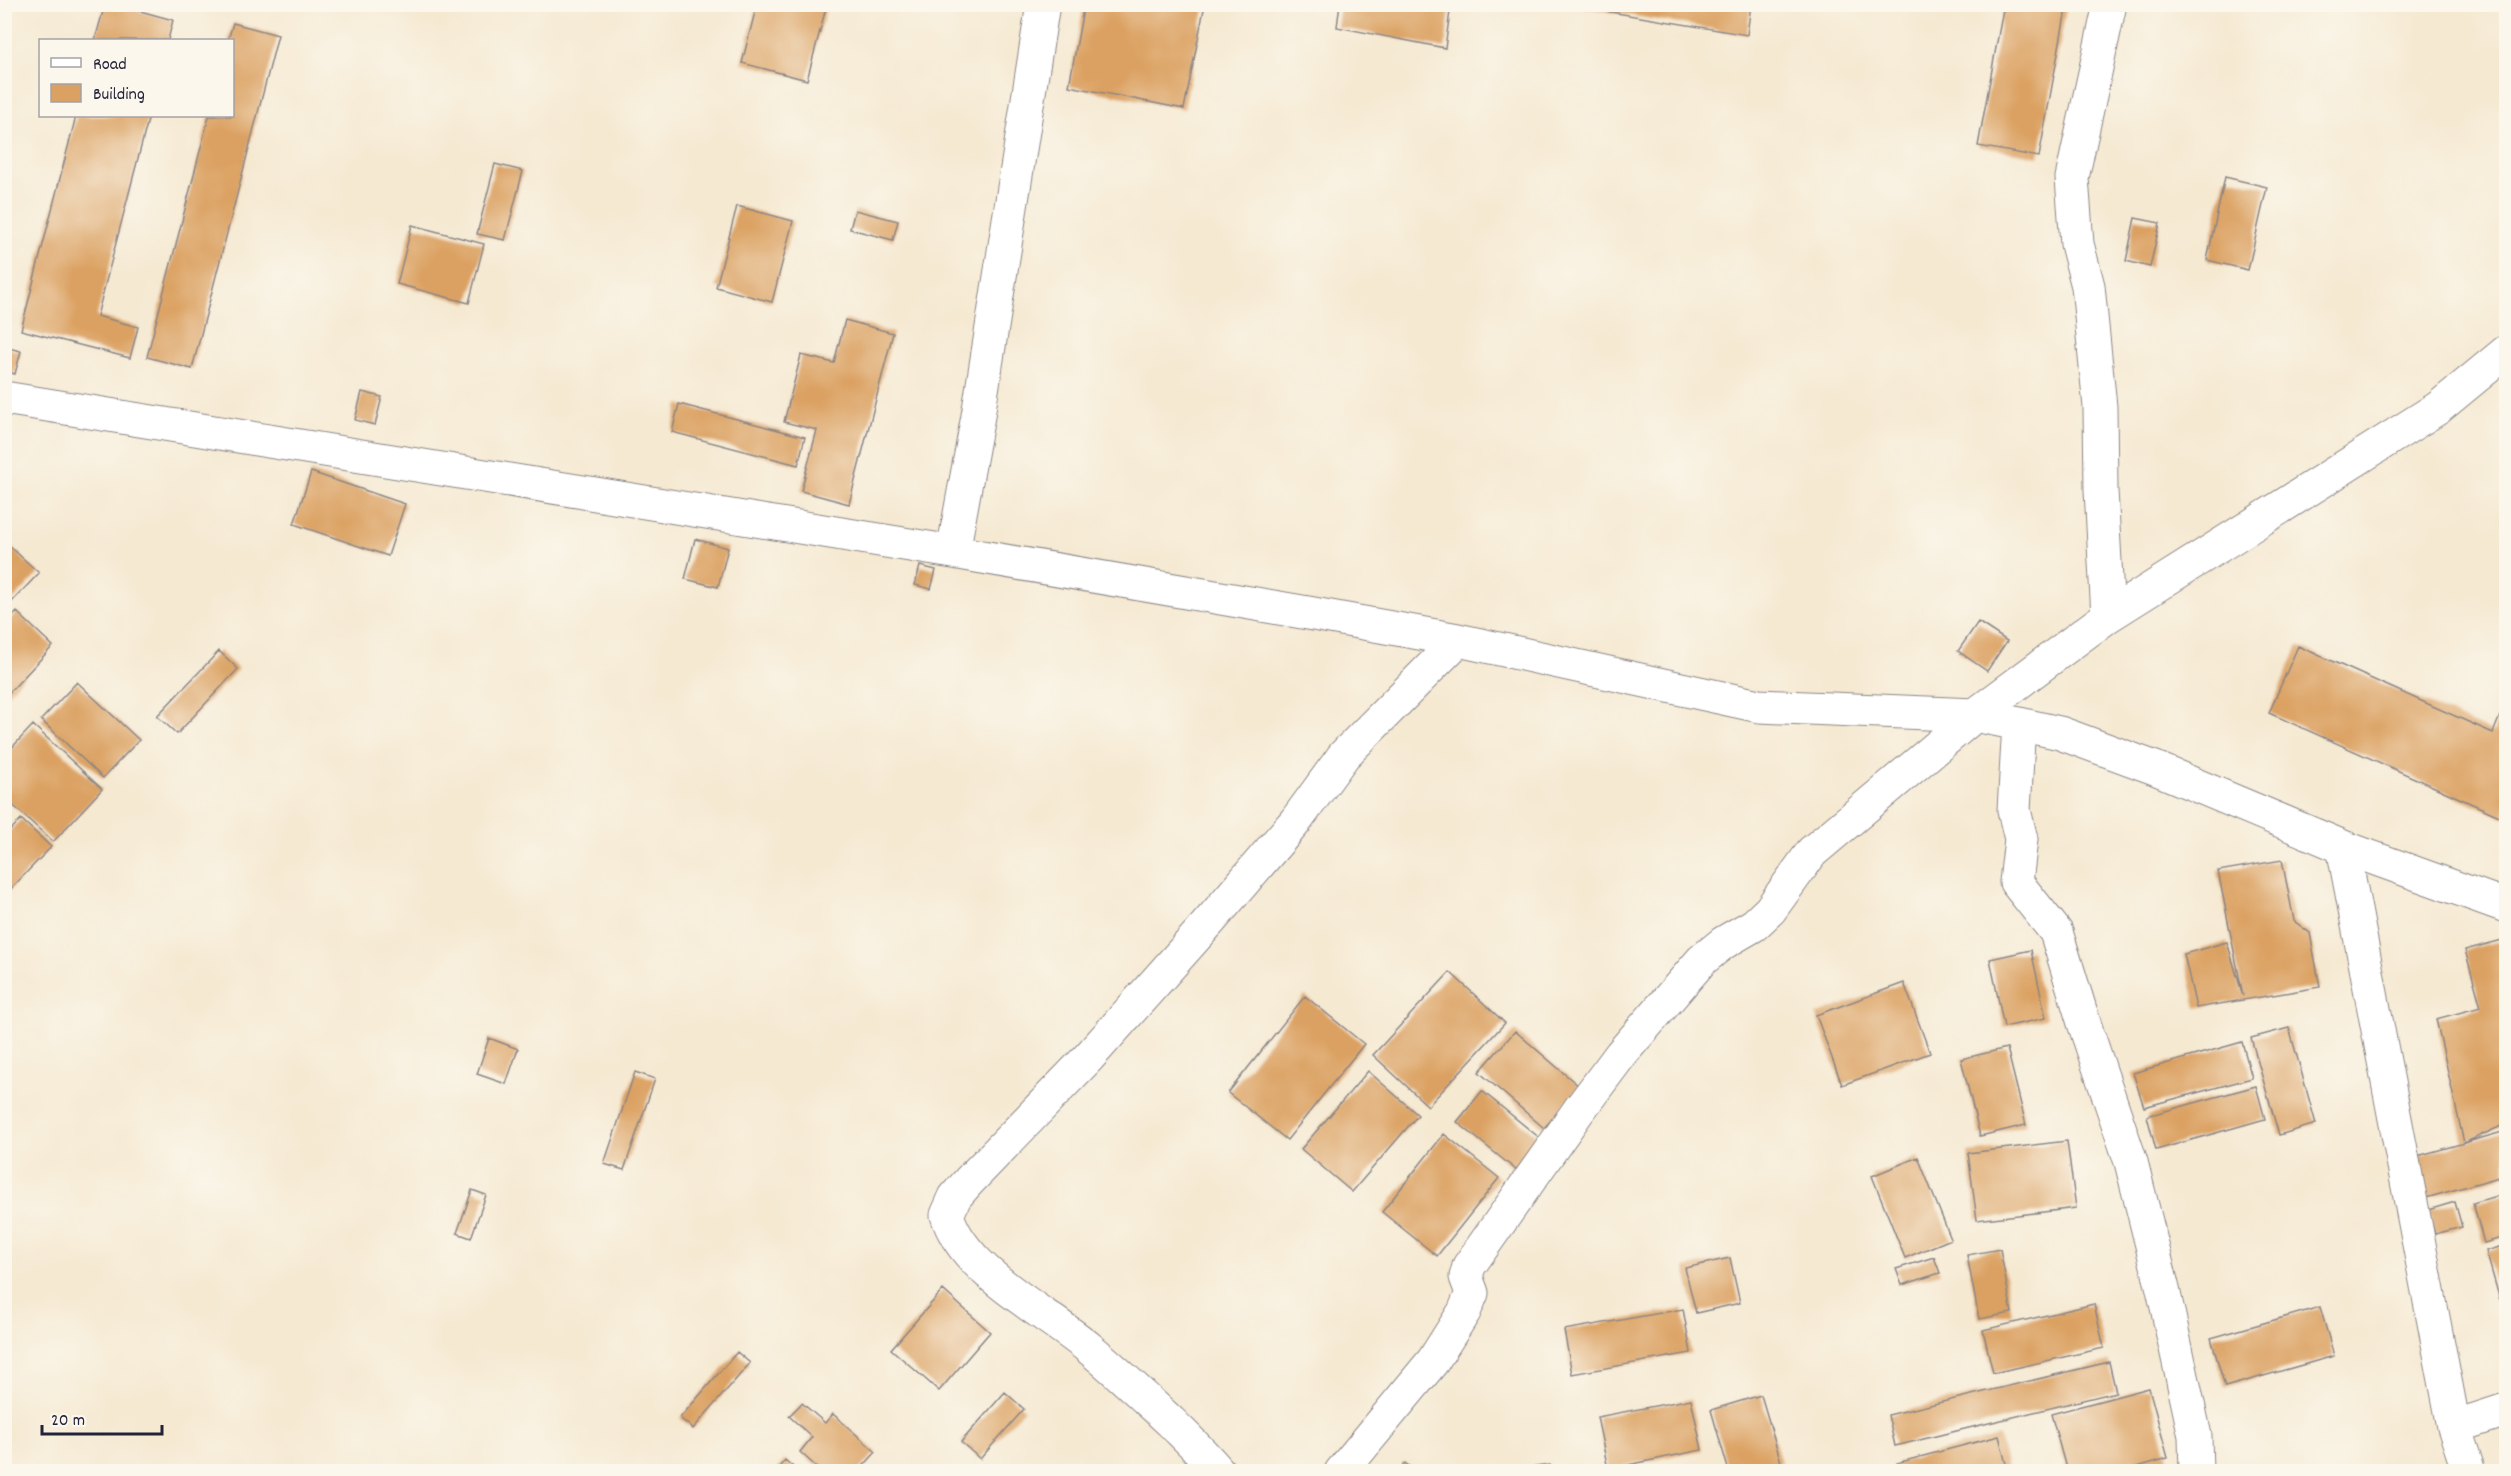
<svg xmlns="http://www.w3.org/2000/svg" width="2511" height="1476" viewBox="0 0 2511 1476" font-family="Dekko,sans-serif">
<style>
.building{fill:#dba162}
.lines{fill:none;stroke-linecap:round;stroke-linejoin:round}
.minor-casing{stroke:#8c8686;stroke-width:35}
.minor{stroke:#fff;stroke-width:33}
</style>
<rect width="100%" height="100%" fill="#fbf7ec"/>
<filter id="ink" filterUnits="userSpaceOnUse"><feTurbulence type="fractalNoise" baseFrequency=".0167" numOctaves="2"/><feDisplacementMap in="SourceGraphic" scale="12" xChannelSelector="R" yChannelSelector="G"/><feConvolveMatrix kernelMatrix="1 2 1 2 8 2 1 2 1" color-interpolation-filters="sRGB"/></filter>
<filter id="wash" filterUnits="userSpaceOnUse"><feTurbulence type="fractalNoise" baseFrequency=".008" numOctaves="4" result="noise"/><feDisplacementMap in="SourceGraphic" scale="24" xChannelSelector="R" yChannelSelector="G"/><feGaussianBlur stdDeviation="1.35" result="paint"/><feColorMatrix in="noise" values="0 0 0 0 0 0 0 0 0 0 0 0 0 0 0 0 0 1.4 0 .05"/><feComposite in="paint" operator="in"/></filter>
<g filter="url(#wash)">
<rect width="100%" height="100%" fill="#f5e9d2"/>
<g id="blocks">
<path class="building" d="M105 4H115L173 20 168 40H95Z
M757 4H827L807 80 742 63Z
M1084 4H1205L1184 109 1069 86Z
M1340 4H1451L1445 48 1337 27Z
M1563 4H1751L1747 35Z
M2004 4H2067L2039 157 1978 146Z
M233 23 278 35 192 369 147 357 209 116H232V40H228Z
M76 116H149L97 316 138 327 130 358 21 330Z
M495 164 523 171 505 240 477 234Z
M2225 177 2267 187 2248 270 2207 260Z
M737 206 793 221 772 302 716 287Z
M855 210 898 221 893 240 850 229Z
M2135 218 2160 223 2150 267 2126 261Z
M412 225 484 244 469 303 397 284Z
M845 320 893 333 849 504 801 491 817 430 784 422 801 355 834 363Z
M4 347 21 351 15 374 4 371Z
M362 392 382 397 375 425 355 420Z
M679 404 805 437 798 465 672 432Z
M311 472 405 504 388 556 294 524Z
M695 539 728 548 718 587 685 579Z
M4 541 39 573 4 610Z
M920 566 936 570 931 589 915 585Z
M17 612 53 646 4 698V625Z
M1978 622 2007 641 1987 671 1958 651Z
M2298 646 2493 733 2506 701V819L2269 713Z
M219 651 238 669 177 734 157 716Z
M77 682 139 740 103 778 41 720Z
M33 725 102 789 53 842 4 797V756Z
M21 819 51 847 4 896V837Z
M2282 860 2294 921 2310 933 2320 987 2196 1008 2184 954 2227 942 2243 996 2218 871Z
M2506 939V1001H2504L2506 1012V1124L2464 1143 2506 1131V1175L2426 1198 2414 1157 2464 1143 2436 1019 2481 1007 2465 950Z
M2031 950 2046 1018 2004 1027 1990 959Z
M1450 972 1505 1023 1428 1106 1373 1055Z
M1904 983 1930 1053 1842 1085 1816 1015Z
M1305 996 1364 1044 1287 1140 1228 1093Z
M2289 1028 2316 1124 2279 1135 2251 1038Z
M1515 1031 1580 1087 1544 1128 1479 1072Z
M489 1038 518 1049 506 1084 477 1074Z
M2242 1042 2252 1078 2144 1107 2133 1073Z
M2007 1048 2026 1125 1980 1136 1961 1059Z
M1368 1071 1418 1115 1352 1192 1301 1149Z
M635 1072 655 1079 624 1170 604 1164Z
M2256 1086 2265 1119 2156 1150 2147 1116Z
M1482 1091 1541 1139 1516 1170 1457 1122Z
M1444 1134 1499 1178 1437 1256 1382 1212Z
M2067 1141 2076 1208 1977 1220 1968 1153Z
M1918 1157 1951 1239 1905 1258 1872 1176Z
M472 1190 486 1195 471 1238 457 1233Z
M2506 1193V1237L2484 1243 2473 1203Z
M2455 1202 2462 1227 2435 1234 2428 1210Z
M2506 1245V1298L2500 1300 2486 1251Z
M2000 1249 2012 1313 1979 1319 1967 1255Z
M1934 1257 1940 1273 1902 1285 1896 1269Z
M1730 1258 1740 1303 1696 1313 1685 1268Z
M943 1290 990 1332 939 1391 891 1349Z
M2094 1304 2104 1348 1993 1373 1983 1330Z
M2320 1307 2334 1356 2225 1387 2211 1338Z
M1683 1309 1691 1353 1572 1374 1564 1330Z
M737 1352 750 1363 693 1429 680 1418Z
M2109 1362 2116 1392 1895 1446 1888 1415Z
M2149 1388 2168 1458 2120 1472H2067L2051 1414Z
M1005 1392 1024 1409 980 1459 961 1442Z
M1761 1395 1781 1462 1748 1472H1729L1711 1410Z
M1691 1399 1702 1450 1608 1469 1597 1417Z
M802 1403 825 1423 833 1414 876 1452 858 1472H822L800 1452 812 1437 789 1416Z
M1999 1436 2008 1472H1899L1897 1463Z
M785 1460 799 1472H775Z
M1405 1463 1416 1472H1399Z
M1550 1465V1472H1511V1470Z"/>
</g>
</g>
<g filter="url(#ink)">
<use href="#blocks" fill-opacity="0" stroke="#8c8686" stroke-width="1.5"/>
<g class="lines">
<g class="minor-casing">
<path id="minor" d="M4 398 953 552 1308 613 1458 640 1759 706 1975 715 2019 724 2060 733 2155 768 2343 847 2506 906
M953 552 978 416 1043 4
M2108 616 2101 490 2100 407 2088 286 2077 244 2072 178 2110 4
M2019 724 2014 810 2021 839 2016 882 2056 932 2084 1023 2131 1162 2163 1289 2195 1436 2196 1472
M2343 847 2454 1427 2469 1472
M2454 1427 2506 1410
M1219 1472C1204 1454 1187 1438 1171 1422 1144 1397 1117 1371 1089 1348 1045 1311 964 1272 947 1215L955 1197 969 1181 1088 1058 1210 921 1295 822 1344 755 1458 640
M1341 1472 1433 1361 1464 1312 1472 1293 1466 1277 1469 1266 1579 1110 1621 1054 1702 960 1723 943 1754 925 1770 910 1812 852 1975 715 2108 616 2438 408 2506 352"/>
</g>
<use href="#minor" class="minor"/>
</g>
</g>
<rect width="2511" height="1476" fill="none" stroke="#fbf7ec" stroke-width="24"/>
<rect x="39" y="39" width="195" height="78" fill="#fbf7ec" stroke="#a4a2a5" stroke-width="1.5"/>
<rect x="51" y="58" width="30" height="9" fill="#ffffff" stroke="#a4a2a5" stroke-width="1.5"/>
<text x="93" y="69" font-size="18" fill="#22223b">Road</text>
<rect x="51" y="84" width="30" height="18" fill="#dba162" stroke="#a4a2a5" stroke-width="1.5"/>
<text x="93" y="99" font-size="18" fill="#22223b">Building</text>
<path d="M42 1425v9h120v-9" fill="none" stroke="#22223b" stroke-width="3"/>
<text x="51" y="1425" font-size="18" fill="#22223b" stroke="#fbf7ec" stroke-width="4.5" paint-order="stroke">20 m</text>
</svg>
